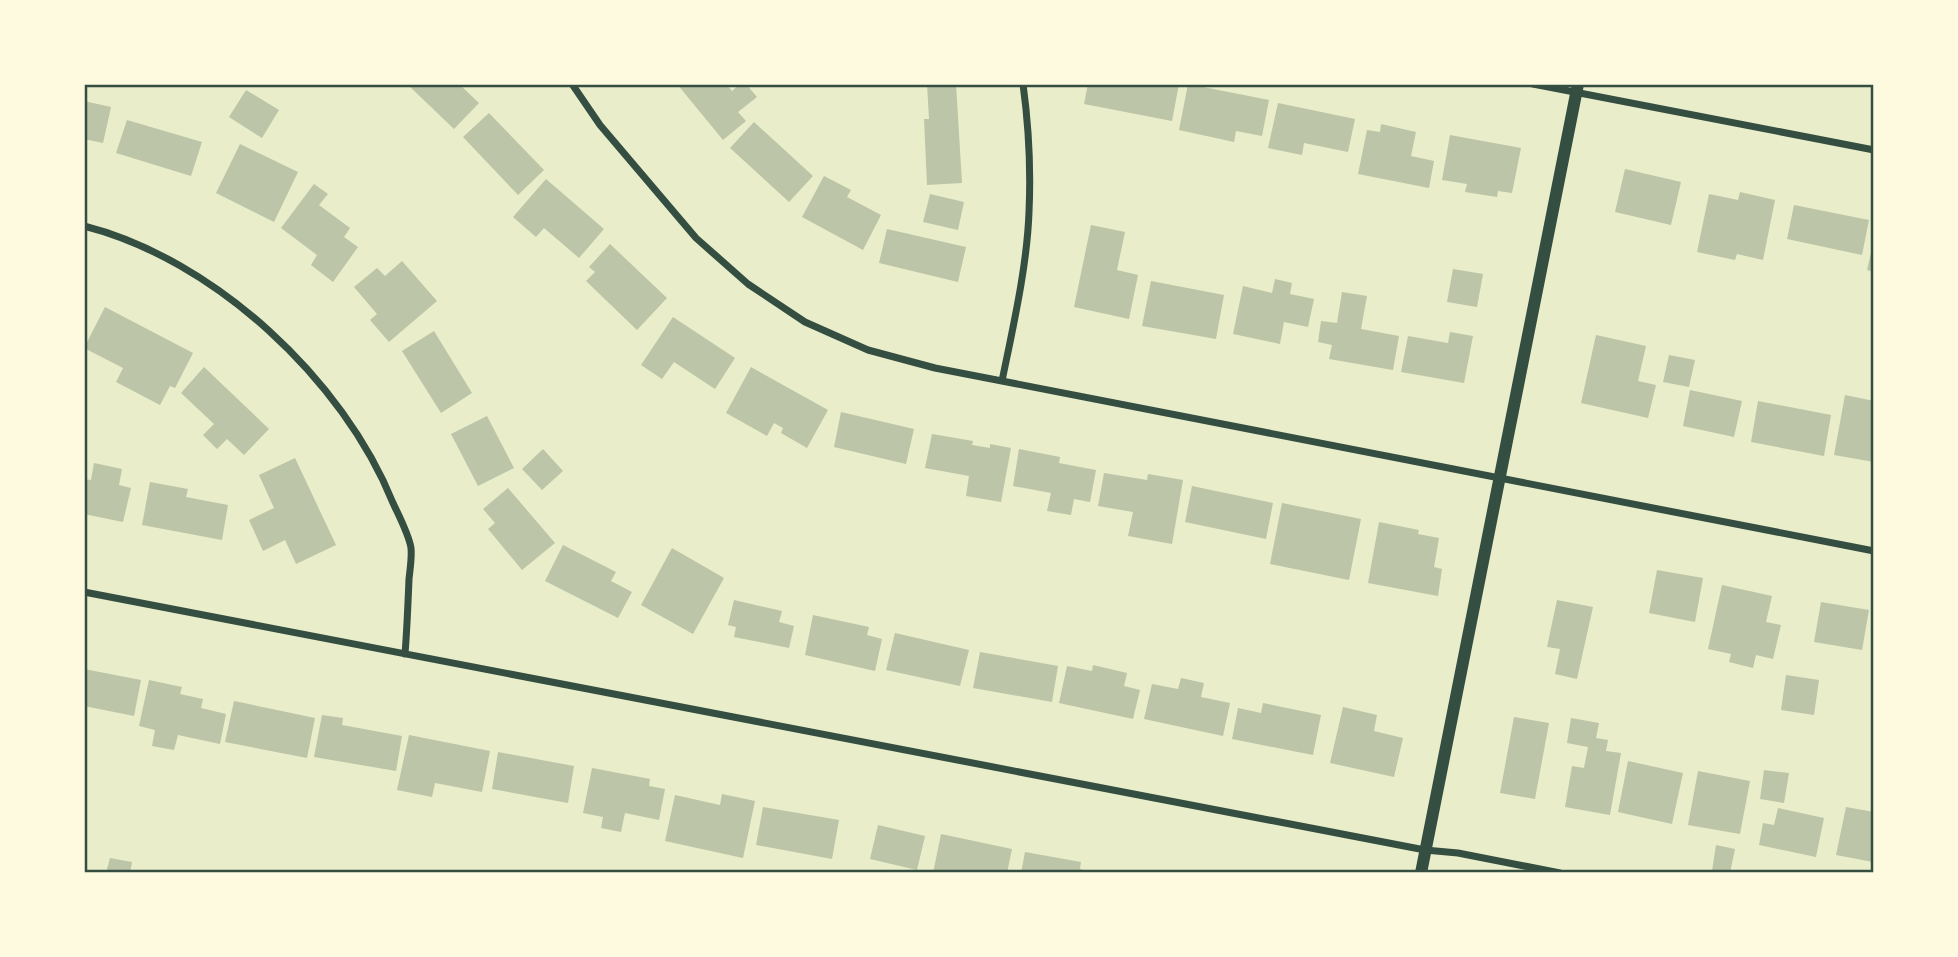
<svg xmlns="http://www.w3.org/2000/svg" width="1958" height="957" viewBox="0 0 1958 957" font-family="Overpass,sans-serif">
<style>
.building{fill:#bcc5a7}
.lines{fill:none;stroke-linecap:round;stroke-linejoin:round}
.minor{stroke:#344e41;stroke-width:7}
.tertiary{stroke:#344e41;stroke-width:12}
.neatline{fill:none;stroke:#344e41;stroke-width:2.5}
</style>
<rect width="100%" height="100%" fill="#e9edc9"/>
<path class="building" d="M407 84H459L479 103 454 129Z
M677 84H726L732 91 740 84H746L757 97 738 112 746 121 723 140Z
M927 84H956L962 183 927 185 924 119H929Z
M1088 84H1179L1172 121 1084 104Z
M1188 84 1269 100 1262 136 1236 131 1234 142 1179 130Z
M246 90 279 110 262 138 229 117Z
M84 101 111 107 103 143 84 139Z
M1278 103 1355 119 1348 152 1304 143 1302 155 1268 148Z
M489 113 544 170 518 195 463 137Z
M127 120 202 142 191 176 116 153Z
M754 122 813 176 789 202 730 148Z
M1381 124 1416 132 1411 156 1434 161 1429 188 1358 174 1367 130 1380 132Z
M1450 135 1521 148 1512 193 1498 191 1497 197 1465 192 1467 184 1442 180Z
M240 144 298 172 274 222 216 193Z
M1625 169 1681 182 1671 225 1615 212Z
M824 176 851 190 847 197 881 215 863 250 802 217Z
M546 179 604 229 579 258 544 228 536 237 513 217Z
M314 184 328 194 319 205 350 228 344 237 358 247 333 282 311 265 317 255 281 228Z
M1740 192 1775 200 1763 260 1737 254 1735 260 1697 252 1709 194 1738 200Z
M930 194 964 202 958 230 923 222Z
M1794 205 1869 220 1862 255 1787 239Z
M1091 225 1125 232 1117 270 1138 275 1129 319 1074 307Z
M887 229 966 247 958 282 879 263Z
M610 244 667 298 637 330 586 281 595 272 589 267Z
M1873 244H1874V272L1867 270Z
M402 261 437 301 389 342 370 320 377 314 354 287 377 268 385 276Z
M1453 269 1483 274 1477 307 1447 302Z
M1275 279 1292 283 1290 294 1314 299 1308 327 1284 322 1280 344 1233 334 1243 286 1272 293Z
M1151 281 1224 295 1216 339 1142 326Z
M1342 292 1367 296 1361 329 1399 336 1393 370 1329 359 1332 345 1318 342 1321 321 1337 323Z
M105 307 193 353 175 388 170 386 160 405 116 382 123 368 84 348Z
M673 317 735 358 715 389 674 362 662 379 641 365Z
M434 331 472 393 441 413 402 351Z
M1450 332 1473 336 1464 383 1401 372 1408 336 1448 343Z
M1596 335 1646 346 1638 381 1656 385 1648 418 1581 403Z
M1669 355 1695 360 1689 387 1663 382Z
M204 367 269 429 244 455 227 439 217 449 203 435 214 424 181 393Z
M751 367 828 410 807 448 781 433 783 428 774 423 767 436 726 413Z
M1690 390 1742 401 1734 437 1683 426Z
M1845 395 1874 401V462L1834 455Z
M1758 401 1831 415 1824 456 1751 442Z
M841 412 914 429 906 464 834 447Z
M487 416 514 468 478 486 451 434Z
M932 434 973 441 972 445 990 448V444L1011 448 1001 502 966 496 969 476 925 468Z
M543 449 563 471 542 490 522 469Z
M1019 449 1060 457 1059 463 1096 470 1090 502 1074 499 1071 515 1047 511 1051 493 1013 486Z
M295 458 336 545 296 564 285 540 263 551 249 520 274 508 259 475Z
M94 463 122 469 119 485 131 488 123 522 84 514V479L91 480Z
M1104 473 1147 480 1148 474 1183 480 1172 544 1128 536 1133 512 1098 506Z
M150 482 188 489 186 497 228 505 222 540 142 525Z
M1192 486 1273 503 1266 539 1185 522Z
M508 488 555 543 522 570 488 529 495 523 483 509Z
M1282 503 1361 519 1349 580 1270 564Z
M1379 522 1419 530 1418 534 1439 538 1434 567 1442 569 1438 596 1368 583Z
M563 545 616 572 611 581 632 592 618 618 545 581Z
M672 548 724 578 693 634 641 605Z
M1657 570 1703 578 1695 622 1649 613Z
M1722 585 1772 596 1766 622 1781 625 1773 659 1756 655 1753 668 1729 662 1731 654 1708 649Z
M734 600 782 611 779 622 794 626 789 648 734 637 736 627 728 625Z
M1557 600 1593 607 1577 679 1555 674 1560 649 1547 647Z
M1821 602 1869 610 1862 650 1814 642Z
M813 615 869 627 867 635 882 639 875 671 805 655Z
M895 633 969 650 960 686 886 670Z
M980 652 1058 666 1052 702 973 688Z
M1093 665 1127 673 1124 686 1140 690 1133 719 1059 703 1067 666 1092 671Z
M84 669 141 680 134 716 84 706Z
M1786 675 1819 680 1814 715 1781 710Z
M1181 678 1204 683 1201 697 1230 703 1223 736 1144 719 1152 684 1178 689Z
M149 680 182 687 180 694 203 699 201 708 226 714 220 744 178 735 174 750 152 746 155 730 139 726Z
M234 701 315 718 307 758 225 742Z
M1263 703 1321 715 1313 755 1232 739 1238 708 1261 713Z
M1343 707 1377 715 1374 731 1403 738 1394 777 1330 763Z
M322 715 343 718 342 725 402 736 396 771 314 757Z
M1514 717 1549 723 1535 799 1500 793Z
M1571 718 1599 723 1596 738 1608 740 1606 751 1621 753 1610 815 1565 807 1572 766 1584 768 1588 747 1567 743Z
M409 735 490 751 482 792 435 783 432 797 397 790Z
M498 752 574 766 568 803 492 789Z
M1628 761 1683 773 1672 824 1618 812Z
M592 768 650 779 649 786 665 789 659 820 625 813 621 832 601 828 603 817 583 813Z
M1764 770 1789 773 1784 803 1760 799Z
M1698 771 1750 781 1740 834 1688 825Z
M722 794 755 801 743 858 665 841 675 795 720 805Z
M763 807 839 820 832 859 756 845Z
M1846 807 1874 812 1873 862 1836 855Z
M1778 808 1824 818 1816 857 1759 845 1763 823 1774 825Z
M878 825 925 836 917 870 870 859Z
M941 834 1012 849 1007 873H933Z
M1716 845 1735 849 1730 873 1712 871Z
M1025 852 1081 862 1080 869 1095 873H1021Z
M110 858 132 862 130 873H106Z"/>
<g class="lines">
<path class="minor" d="M572 84 600 125 696 238 748 284 805 322 868 350 935 368 1874 551
M1533 84 1874 150
M84 226C214 259 343 379 393 503 399 516 409 535 411 548 412 558 410 569 409 579 408 604 407 629 405 654
M1002 381C1013 327 1027 267 1029 212 1031 168 1029 128 1023 84
M84 592 1425 850 1458 853 1560 873"/>
<path class="tertiary" d="M1421 873 1578 84"/>
</g>
<rect width="1958" height="957" fill="none" stroke="#fefae0" stroke-width="172"/>
<rect x="86" y="86" width="1786" height="785" class="neatline"/>
</svg>
